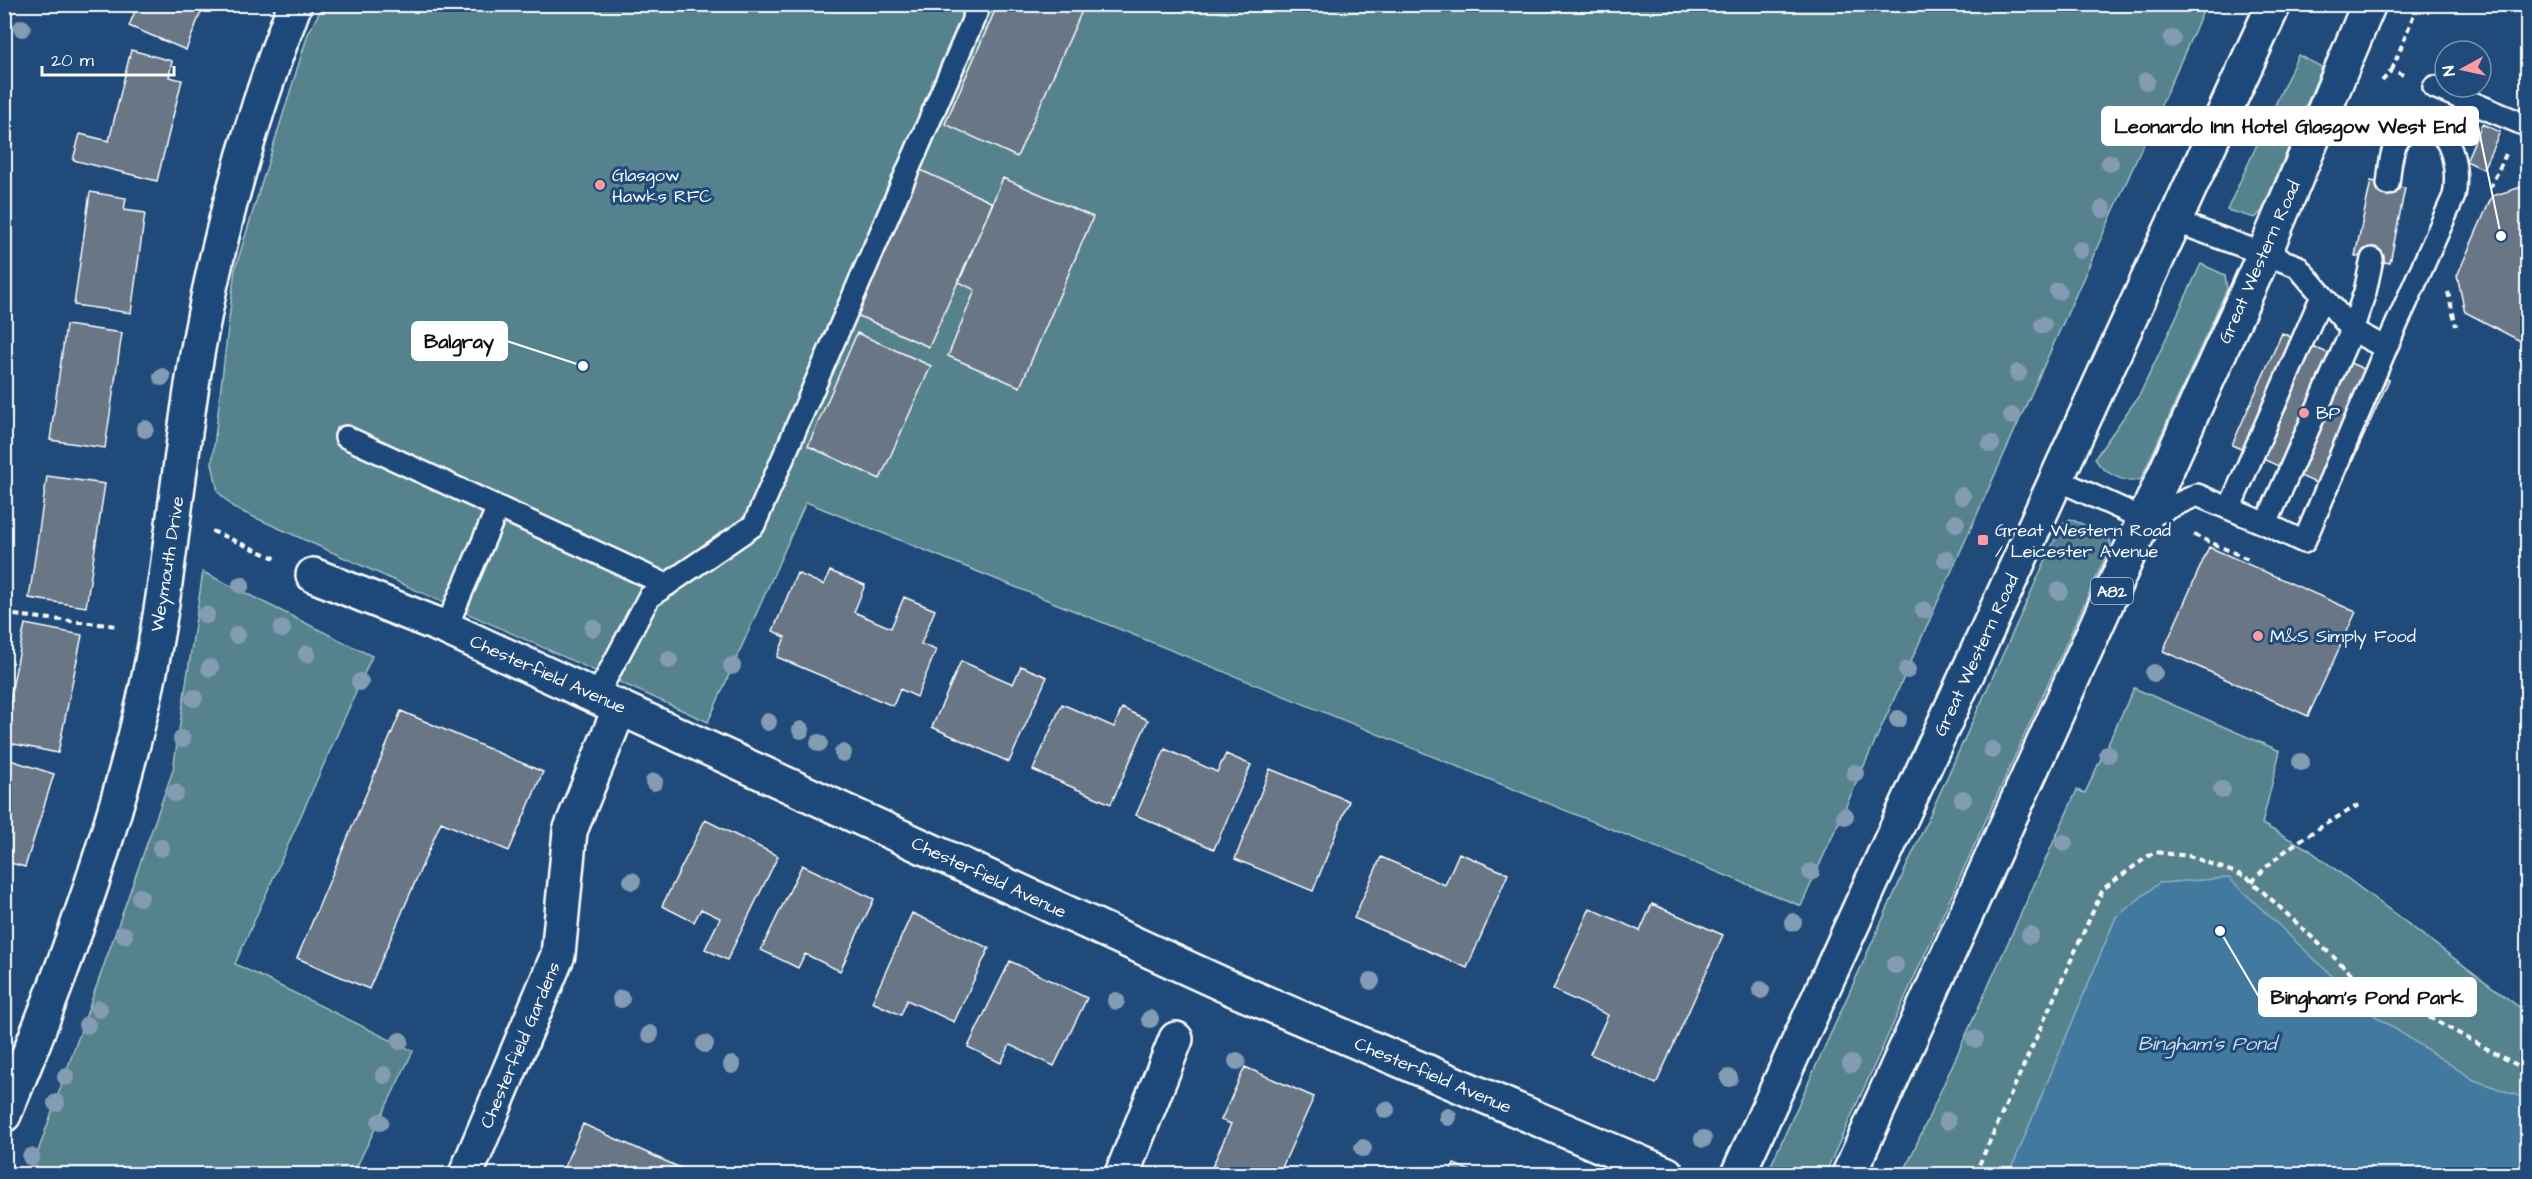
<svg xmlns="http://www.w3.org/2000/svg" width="2532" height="1179" viewBox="0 0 2532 1179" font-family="'Architects Daughter',sans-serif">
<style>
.green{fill:#54828c;stroke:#aac0c6;stroke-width:1.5}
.water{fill:#43799f;stroke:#8eafc5;stroke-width:1.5}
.building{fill:#677686;stroke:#fff;stroke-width:1.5}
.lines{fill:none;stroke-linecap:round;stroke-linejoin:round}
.lane-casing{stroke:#fff;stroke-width:26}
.street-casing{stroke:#fff;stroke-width:38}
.primary-casing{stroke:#fff;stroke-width:38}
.path{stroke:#fff;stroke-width:4;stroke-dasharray:6 4.5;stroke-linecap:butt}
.lane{stroke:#1f4a7a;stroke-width:21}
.street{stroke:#1f4a7a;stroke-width:33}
.primary{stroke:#1f4a7a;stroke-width:33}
.tree{fill:#839cb3}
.poi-dot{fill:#ff9aa2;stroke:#1f4a7a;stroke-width:2}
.labels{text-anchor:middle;stroke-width:6;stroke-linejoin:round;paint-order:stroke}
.shield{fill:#1f4a7a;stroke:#bcc9d7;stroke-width:1.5}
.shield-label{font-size:16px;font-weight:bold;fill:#fff}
.poi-label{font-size:18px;fill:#fff;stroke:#1f4a7a;text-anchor:start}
.street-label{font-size:18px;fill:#fff;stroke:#1f4a7a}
.water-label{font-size:20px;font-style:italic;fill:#d0dee7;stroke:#1f4a7a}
.leader{fill:none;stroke:#fff;stroke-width:2}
.callout-dot{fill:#fff;stroke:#1f4a7a;stroke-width:2}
.callout{fill:#fff;stroke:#fff;stroke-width:2}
.callout-label{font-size:20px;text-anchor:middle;font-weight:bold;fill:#111}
</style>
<rect width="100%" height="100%" fill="#1f4a7a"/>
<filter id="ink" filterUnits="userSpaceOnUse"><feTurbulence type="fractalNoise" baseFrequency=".0167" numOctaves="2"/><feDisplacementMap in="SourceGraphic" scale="12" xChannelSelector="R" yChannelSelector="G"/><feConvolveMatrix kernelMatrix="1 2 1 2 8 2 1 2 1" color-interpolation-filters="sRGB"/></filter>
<g filter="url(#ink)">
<path class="green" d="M323 5H2206L1801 906 806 502 708 722 234 508 218 492 212 463 235 269 308 34Z
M2298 55 2322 67 2262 211 2255 218 2227 210Z
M2201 264 2225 275 2227 289 2141 479C2128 486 2101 472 2095 458L2140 394Z
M2070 519 2106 534 2111 542 2110 547 1825 1174H1767L2062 524Z
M203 572 372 656 235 964 413 1051 353 1174H30L173 770Z
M2134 688 2280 751 2262 824 2308 849 2527 1013V1174H1903L2077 790 2085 793Z"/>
<path class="water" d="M2229 878 2372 1014 2474 1080 2527 1099V1174H2009L2116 917 2159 883Z"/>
<path class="building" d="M138 4H204L186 50 129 26Z
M1007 4H1085L1017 157 945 124 997 6 1005 10Z
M131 50 172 61 169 77 182 80 157 181 73 160 80 134 109 141Z
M2482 124 2500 132 2483 169 2466 161Z
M916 168 993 203 929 347 852 313Z
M1003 178 1093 217 1020 387 948 356 975 290 959 282Z
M2371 181 2405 188 2390 263 2355 256Z
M2528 185V345L2465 312 2457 276 2492 196Z
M90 192 126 198 124 210 145 213 131 313 74 305Z
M66 325 122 333 105 448 50 440Z
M857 333 931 366 880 479 808 446Z
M2282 333 2389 380 2338 493 2232 445Z
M47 476 105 484 86 607 29 598Z
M2209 547 2356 612 2308 716 2163 651Z
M830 571 865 585 854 612 891 628 904 597 935 610 921 644 936 650 917 697 900 689 893 706 777 657 785 637 773 631 797 573 824 585Z
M25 624 82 635 58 753 4 742V728Z
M961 661 1013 684 1021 666 1047 677 1009 762 932 727Z
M1062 704 1114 727 1122 708 1148 720 1111 804 1033 770Z
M401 711 543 772 509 851 441 822 369 989 297 958Z
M1165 749 1217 772 1226 754 1251 765 1214 849 1136 815Z
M4 758 54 774 25 867 4 861Z
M1270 769 1349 801 1313 891 1235 859Z
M705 820 778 856 727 960 705 949 720 918 701 909 694 922 662 906Z
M1459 853 1508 874 1467 968 1354 918 1381 857 1445 885Z
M802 865 874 899 840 971 805 954 798 968 761 950Z
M1652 904 1723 935 1656 1084 1590 1054 1608 1015 1553 990 1590 908 1640 931Z
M912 913 989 948 954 1022 907 1000 901 1015 872 1002Z
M1010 961 1087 998 1054 1066 1010 1045 1001 1063 968 1047Z
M1245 1067 1314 1097 1279 1174H1209L1231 1124 1221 1120Z
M583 1124 694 1174H561Z
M1454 1164 1478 1174H1449Z"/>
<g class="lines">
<g class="lane-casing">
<path id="lane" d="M2434 87 2528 126
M2386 348 2454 196C2459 172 2453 122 2419 128 2411 129 2403 132 2399 139 2390 151 2390 170 2388 184
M346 437 667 585
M2056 479 2144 519 2197 495 2266 524 2352 330 2297 266 2174 221
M2230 507 2322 296
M2266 524 2304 542 2386 348 2352 330 2365 292 2372 259
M446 628 498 507
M596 697 649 597 754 525 980 4"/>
</g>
<g class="street-casing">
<path id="street" d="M313 575 446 628 1233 989 1667 1174
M4 1115C60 982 110 845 143 704 171 584 177 459 200 338 221 224 253 113 295 4
M466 1174 558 955 570 831 620 707
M1122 1174 1176 1039"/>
</g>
<g class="primary-casing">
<path id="primary" d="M1738 1174 2274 4
M1849 1174 2265 252 2369 4"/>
</g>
<path class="path" d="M2392 70 2418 4
M2382 81 2392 70 2403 75
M2490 188 2506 154
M2448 292 2456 326
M212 531 277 559
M2194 535 2248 559 2247 563
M4 614 118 626
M2252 882C2281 848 2324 825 2362 803
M1975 1174 2103 889 2154 852 2189 856 2247 877 2355 977 2528 1071"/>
<use href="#lane" class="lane"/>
<use href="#street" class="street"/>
<use href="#primary" class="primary"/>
</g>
<g class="tree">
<circle cx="22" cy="28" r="9"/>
<circle cx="2172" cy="39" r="9"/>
<circle cx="2146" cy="81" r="9"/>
<circle cx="2110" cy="163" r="9"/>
<circle cx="2103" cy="209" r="9"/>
<circle cx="2080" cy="250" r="9"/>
<circle cx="2058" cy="291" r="9"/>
<circle cx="2043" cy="325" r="9"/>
<circle cx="2018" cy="373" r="9"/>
<circle cx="162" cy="377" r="9"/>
<circle cx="2012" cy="416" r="9"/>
<circle cx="145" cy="429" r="9"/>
<circle cx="1991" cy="444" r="9"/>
<circle cx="1962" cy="496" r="9"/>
<circle cx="1956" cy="523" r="9"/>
<circle cx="1946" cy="559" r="9"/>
<circle cx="241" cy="585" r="9"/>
<circle cx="2059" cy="591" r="9"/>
<circle cx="1924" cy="610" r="9"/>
<circle cx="206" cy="615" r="9"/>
<circle cx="593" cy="628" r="9"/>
<circle cx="282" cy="629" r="9"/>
<circle cx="237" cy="635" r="9"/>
<circle cx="307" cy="654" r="9"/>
<circle cx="669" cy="660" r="9"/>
<circle cx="732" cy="666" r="9"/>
<circle cx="210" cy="668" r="9"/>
<circle cx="1907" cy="670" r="9"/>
<circle cx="2154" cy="673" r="9"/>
<circle cx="360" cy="682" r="9"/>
<circle cx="194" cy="698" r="9"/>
<circle cx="1898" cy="719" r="9"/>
<circle cx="768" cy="722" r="9"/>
<circle cx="801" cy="730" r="9"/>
<circle cx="182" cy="739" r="9"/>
<circle cx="819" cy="743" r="9"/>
<circle cx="1992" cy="750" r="9"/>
<circle cx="843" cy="753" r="9"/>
<circle cx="2108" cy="754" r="9"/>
<circle cx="2301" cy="762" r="9"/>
<circle cx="1855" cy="773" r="9"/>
<circle cx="654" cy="782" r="9"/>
<circle cx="2222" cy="790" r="9"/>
<circle cx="175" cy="793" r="9"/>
<circle cx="1963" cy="799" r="9"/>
<circle cx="1845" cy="816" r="9"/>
<circle cx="2064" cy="843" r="9"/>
<circle cx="161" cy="848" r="9"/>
<circle cx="1811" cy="872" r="9"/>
<circle cx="632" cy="881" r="9"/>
<circle cx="140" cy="897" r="9"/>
<circle cx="1793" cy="922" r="9"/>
<circle cx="124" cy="935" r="9"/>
<circle cx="2030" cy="935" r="9"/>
<circle cx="1895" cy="965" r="9"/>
<circle cx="1371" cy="981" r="9"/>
<circle cx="1761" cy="990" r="9"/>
<circle cx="621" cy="999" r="9"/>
<circle cx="1116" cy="1001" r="9"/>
<circle cx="99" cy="1009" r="9"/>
<circle cx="1150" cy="1019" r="9"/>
<circle cx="87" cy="1025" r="9"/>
<circle cx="650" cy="1034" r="9"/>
<circle cx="1975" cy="1039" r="9"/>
<circle cx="400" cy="1041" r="9"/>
<circle cx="705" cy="1044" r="9"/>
<circle cx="1237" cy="1061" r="9"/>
<circle cx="1851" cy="1064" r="9"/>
<circle cx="732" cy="1065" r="9"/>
<circle cx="384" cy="1075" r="9"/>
<circle cx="66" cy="1077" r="9"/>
<circle cx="1729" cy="1078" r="9"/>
<circle cx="56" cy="1103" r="9"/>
<circle cx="1386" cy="1110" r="9"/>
<circle cx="1448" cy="1117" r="9"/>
<circle cx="1947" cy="1121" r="9"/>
<circle cx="380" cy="1122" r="9"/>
<circle cx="1703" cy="1139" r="9"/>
<circle cx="1363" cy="1148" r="9"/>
<circle cx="31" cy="1157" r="9"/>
</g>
</g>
<g class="poi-dot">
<circle cx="600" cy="185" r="6"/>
<circle cx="2304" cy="413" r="6"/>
<rect x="1977" y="534" width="12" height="12" rx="3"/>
<circle cx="2258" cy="636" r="6"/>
</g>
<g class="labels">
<rect class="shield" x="2091" y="578" width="42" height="26" rx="4.5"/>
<g class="shield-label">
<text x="2112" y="597">A82</text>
</g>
<g class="poi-label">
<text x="612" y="181">Glasgow<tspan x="612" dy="21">Hawks RFC</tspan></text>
<text x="2316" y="419">BP</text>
<text x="1995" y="536">Great Western Road<tspan x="1995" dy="21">/ Leicester Avenue</tspan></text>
<text x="2270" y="642">M&amp;S Simply Food</text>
</g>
<g class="street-label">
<text transform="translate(2259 262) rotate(-66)" y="6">Great Western Road</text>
<text transform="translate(167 564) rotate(-81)" y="6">Weymouth Drive</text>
<text transform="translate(1976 655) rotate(-65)" y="6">Great Western Road</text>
<text transform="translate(548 674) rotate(24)" y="6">Chesterfield Avenue</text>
<text transform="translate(989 877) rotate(25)" y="6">Chesterfield Avenue</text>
<text transform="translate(520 1045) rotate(-67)" y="6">Chesterfield Gardens</text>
<text transform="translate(1433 1075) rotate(23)" y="6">Chesterfield Avenue</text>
</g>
<g class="water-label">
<text x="2207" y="1050">Bingham's Pond</text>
</g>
</g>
<path class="leader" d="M2501 236L2478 126M583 366L507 341M2220 931L2259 997"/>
<g class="callout-dot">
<circle cx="2501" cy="236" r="6"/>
<circle cx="583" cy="366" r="6"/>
<circle cx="2220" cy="931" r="6"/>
</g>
<g class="callout">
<rect x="2102" y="107" width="376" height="38" rx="6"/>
<rect x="412" y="322" width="95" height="38" rx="6"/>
<rect x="2259" y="978" width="217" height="38" rx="6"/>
</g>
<g class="callout-label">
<text x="2290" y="133">Leonardo Inn Hotel Glasgow West End</text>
<text x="459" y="348">Balgray</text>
<text x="2367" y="1004">Bingham's Pond Park</text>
</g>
<rect width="2532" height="1179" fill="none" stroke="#1f4a7a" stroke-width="24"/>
<rect x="12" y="12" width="2508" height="1155" fill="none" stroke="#fff" stroke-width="2" filter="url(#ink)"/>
<g transform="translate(2463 69) rotate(262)"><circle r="28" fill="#1f4a7a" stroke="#7992af" stroke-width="1.5"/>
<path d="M0-4.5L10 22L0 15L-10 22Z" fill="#ff9aa2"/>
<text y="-9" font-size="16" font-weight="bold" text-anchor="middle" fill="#ffffff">N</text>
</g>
<path d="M42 66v9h132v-9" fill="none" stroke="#ffffff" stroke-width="3"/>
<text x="51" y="66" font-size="18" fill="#ffffff" stroke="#1f4a7a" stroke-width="4.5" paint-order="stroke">20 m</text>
</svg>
